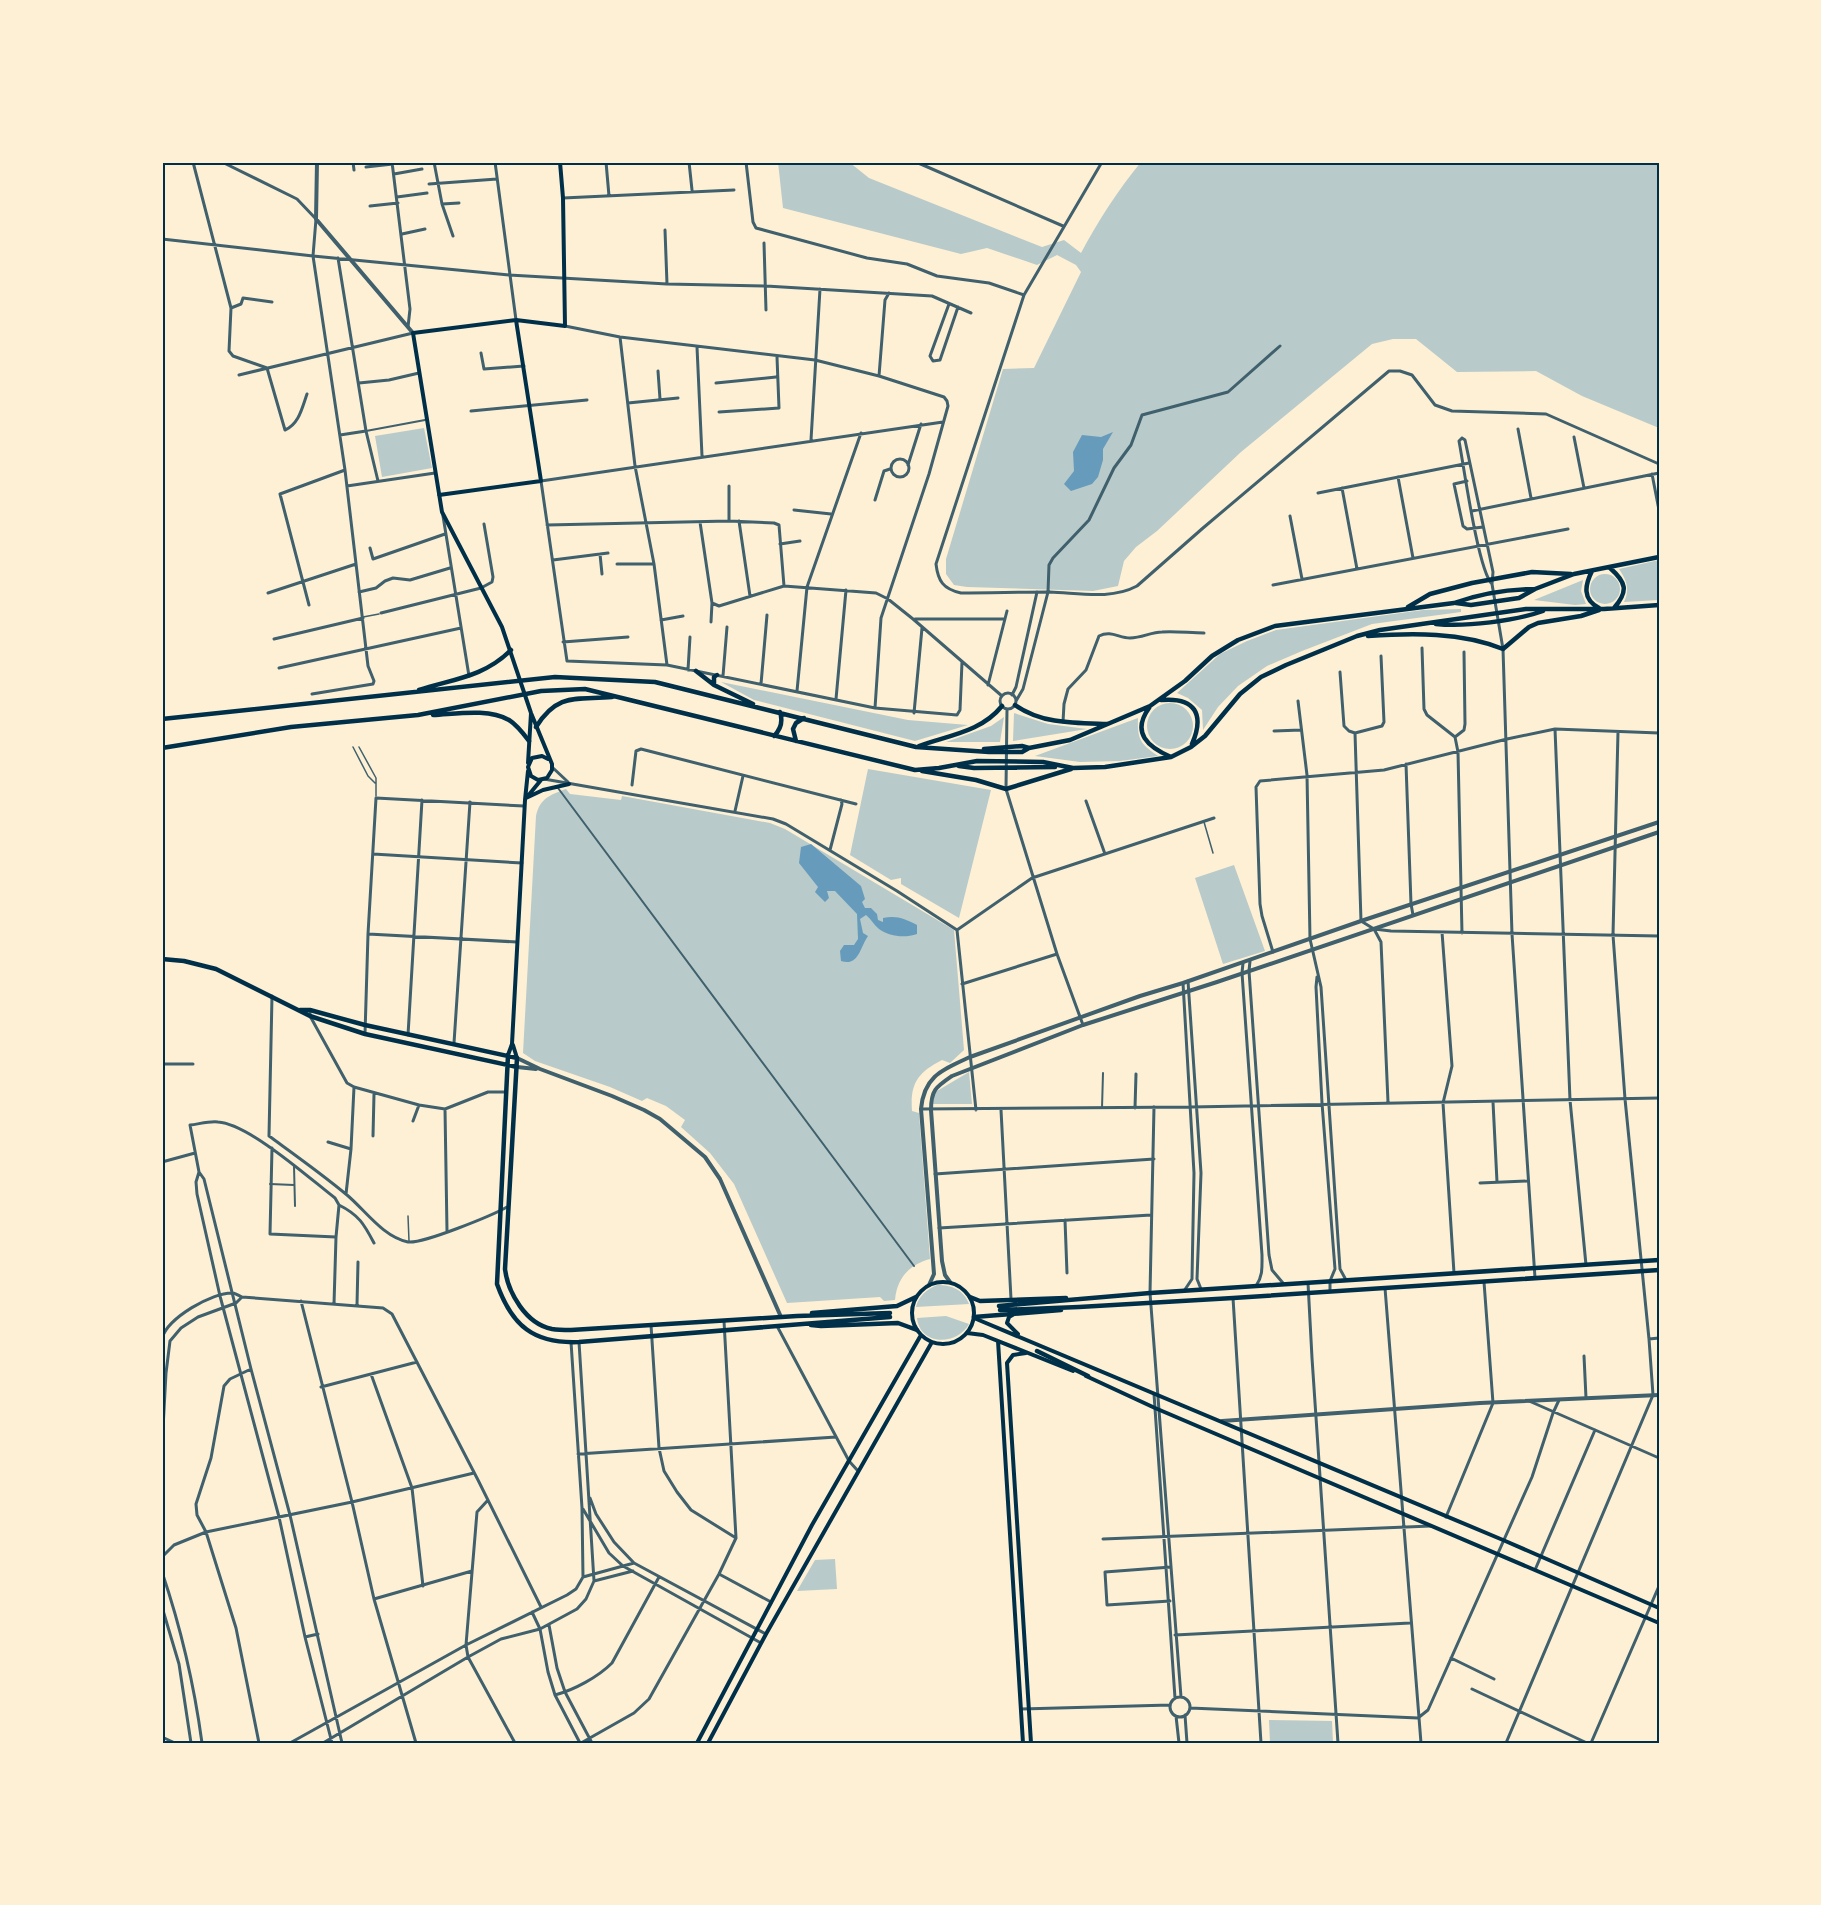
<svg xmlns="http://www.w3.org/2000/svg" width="1821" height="1905" viewBox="0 0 1821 1905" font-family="'PT Serif',serif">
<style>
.green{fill:#b9caca}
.water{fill:#669bbc}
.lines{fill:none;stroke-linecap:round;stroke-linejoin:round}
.service{stroke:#3f606c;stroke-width:1.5}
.pedestrian{stroke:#3f606c;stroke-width:2}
.minor{stroke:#3f606c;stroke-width:3}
.tertiary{stroke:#3f606c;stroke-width:4}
.secondary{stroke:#003049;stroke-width:4}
.primary{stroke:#003049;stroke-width:4.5}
.neatline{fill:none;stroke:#003049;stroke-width:2}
</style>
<rect width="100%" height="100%" fill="#fdf0d5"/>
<path class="green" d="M778 162H849L869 178 1042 247 1064 240 1081 253C1098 221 1118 190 1141 162H1659V428L1582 396 1536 371 1457 372 1416 339H1393L1372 344 1241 452 1157 531 1136 547 1124 561 1118 586 1093 591 967 587 954 585 946 574V559L1003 369 1034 368 1081 272 1076 265 1057 255 1037 265 987 248 961 254 783 208Z
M424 428 432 468 382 477 375 436Z
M1659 560V600L1624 602C1630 589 1627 581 1619 569Z
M1590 589a15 15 0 1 1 30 0a15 15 0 1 1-30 0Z
M1583 580 1581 591 1586 604 1575 605 1534 600Z
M1461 609V612L1372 624 1302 651 1267 666 1238 686 1218 707 1203 730 1202 710 1188 698 1177 693 1220 654 1247 641 1276 630 1423 610Z
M721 682 908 720 968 725 915 741 754 700Z
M1147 726a23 23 0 1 1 46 0a23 23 0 1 1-46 0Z
M1014 713 1048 724 1087 729 1013 741Z
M1004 717 1000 742H946L991 726Z
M1138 718C1137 740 1141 744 1158 756L1120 761 1080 762 1035 756Z
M868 769 991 790 959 918 901 884V878L891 880 850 855Z
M566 789 570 794 621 800 622 796 770 823 785 829 954 930 964 1050 950 1063 942 1060C917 1073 910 1084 912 1111L919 1113 930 1259C909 1265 897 1278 895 1300L884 1301 880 1297 787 1303 734 1184 710 1153 681 1127 685 1120 666 1106 647 1098 642 1101 610 1087 535 1061 523 1053 536 816C540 798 550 795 566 789Z
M1234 865 1265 951 1223 964 1195 878Z
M969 1072 972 1104H933L934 1094 937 1091Z
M937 1285C952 1285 964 1290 969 1304L916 1307C918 1297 927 1289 937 1285Z
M946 1316 969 1324C957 1346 920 1346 917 1318Z
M835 1559 837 1589 797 1591 815 1560Z
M1269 1720 1332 1721 1333 1743H1270Z"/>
<path class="water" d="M1113 432 1103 449V460L1098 477 1092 484 1071 491 1064 484 1074 471 1073 452 1082 435 1101 437Z
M811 844 861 886 865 899 862 902 865 908H871L877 914 878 920 883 922V918C897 915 905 919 917 925V934C905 938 890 937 879 929 874 925 871 919 866 915L860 919 863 933 868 936C860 947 859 967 841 961L840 951 844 945H854L858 939 857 914 835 891H827L829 898 825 902 815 892 818 887 799 863 801 847Z"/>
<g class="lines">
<path class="service" d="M363 617 379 614
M353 747 368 776 375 783
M359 747 376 778V796
M1204 822 1213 853
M408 1216 409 1241"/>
<path class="pedestrian" d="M366 431 425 420
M558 788 914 1266
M1102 1108 1103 1073
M294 1166 295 1206
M270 1184 294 1185"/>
<path class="minor" d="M193 162 231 308 229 351 233 356 267 368 285 430C299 424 302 408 307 394
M222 162 297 199 316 219 313 256 345 470 368 666 374 681 373 684 312 694
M353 162 354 170
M392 162 410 309 408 327
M434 162 442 204 453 236
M495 162 516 320
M606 162 609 196
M689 162 692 190
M746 162 753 222 756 228 867 258 907 264 937 276 989 283 1024 295
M916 162 1063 226
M1102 162 1024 295 936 564C938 581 943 589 961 593 990 593 1020 592 1050 592 1079 593 1111 600 1137 586L1203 528 1389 371H1400L1412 375 1435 405 1452 411 1546 414 1659 464
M366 167 393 164
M394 174 422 169
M429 184 497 179
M397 197 427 193
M563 198 734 190
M442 204 459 203
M370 206 398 203
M665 230 667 284
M402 234 425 229
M162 239 313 256 509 275 667 284 766 286 932 296 971 313
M764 243 766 310
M338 258 366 431 378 481
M949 304 930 356 933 361 940 360 958 307
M231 308 241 304 243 298 272 302
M565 326 620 337 815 360 879 376 944 397 947 401 948 406 929 474 881 618 875 708
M620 337 635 466 654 564 667 665
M697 347 702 456
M481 353 484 369 524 366
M658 371 660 399
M239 375 413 333
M879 376 885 300 889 293
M359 383 389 380 419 373
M716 383 776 377
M628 403 678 398
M471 411 587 400
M719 412 779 408 777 357
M943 422 541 481 567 661 667 665 875 708 957 715 960 710 962 662
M1518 429 1531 498
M340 435 366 431
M1574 437 1584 488
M1462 438 1465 440 1493 572 1492 584 1503 649 1512 934 1535 1278
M1462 438 1459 441C1464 467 1478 570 1492 584
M811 440 820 289
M891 468a9 9 0 1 1 18 0a9 9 0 1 1-18 0Z
M908 465 921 424
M1652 474 1659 510
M1398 477 1413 558
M1467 481 1454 484 1463 526 1467 529 1483 527
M347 486 435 473
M729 486V520
M1342 488 1357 569
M1318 493 1469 463
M875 500 884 471 890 469
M794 510 831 514
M1472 511 1659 473
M443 516 469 676
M1290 516 1302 579
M739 521 750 596
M700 522 712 603 711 622
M547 525 729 521 774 523 779 525 784 586
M780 544 800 541
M370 548 373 559 445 534
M600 554 602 574
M553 560 608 553
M617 564H654
M1273 585 1568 529
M359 592 376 588 385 581 393 578 410 580 450 568
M268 593 356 564
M712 603 719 606 784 586 876 593 888 599 913 619 1002 696
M309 605 280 494 345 470
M381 613 481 588 492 582 493 577 484 524
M915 619H1004
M661 620 683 616
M274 639 363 618
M563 642 628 637
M1422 648 1424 709 1427 715 1455 737 1458 752 1462 933
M279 668 461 628
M688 670 690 637
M1340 672 1344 726 1349 731 1355 733
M723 676 727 627
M761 684 767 615
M988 685 1007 611
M797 691 807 587 861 433
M1000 701a8 8 0 1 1 16 0a8 8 0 1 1-16 0Z
M1012 695 1016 687 1037 592
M836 699 846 590
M1016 701 1023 689 1048 592 1049 565 1053 558 1089 520 1114 468 1131 445 1142 415 1228 392 1280 346
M1298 701 1307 775 1310 939 1321 987 1340 1269 1346 1280
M1007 709 1006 789 1057 954 1083 1025
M914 713 922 628
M1063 722 1064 704 1068 689 1086 670 1099 636C1111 630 1119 638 1130 638 1142 638 1151 632 1162 632 1176 631 1190 633 1204 633
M1555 729 1570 1100 1586 1265
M1274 731 1301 730
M1355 733 1361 921 1374 929 1391 931 1659 936
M1355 733 1382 726 1384 722 1381 656
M1455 737 1464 730 1465 724 1464 652
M1406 764 1411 904 1413 915
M552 767 568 782
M544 779 773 819 786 824 897 891 957 930
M632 785 636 751 641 749 856 804
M1086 801 1105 854
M735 811 743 776
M830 850 842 804 841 800
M373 854 522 863
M1374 929 1381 942 1388 1102
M957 930 1032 878 1214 818
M957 930 976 1110
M1442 932 1452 1066 1443 1103 1454 1273
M368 934 517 942
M1273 952 1262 916 1260 904 1256 787 1260 781 1384 770 1507 739 1555 729 1659 733
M1250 961 1249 971 1269 1255 1272 1270 1283 1283
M1243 963 1242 973 1262 1255C1262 1267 1263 1276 1256 1286
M1317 977 1316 987 1322 1103 1335 1269 1330 1281V1291
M1188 981 1201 1173 1197 1279 1201 1289
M1183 983 1194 1173 1192 1279 1184 1291
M962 984 1057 954
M272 996 269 1136C295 1155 322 1174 347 1195 365 1210 383 1237 408 1242 423 1244 493 1215 507 1207
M310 1010V1016L347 1083 354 1087 419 1105 445 1109 488 1092H506
M365 1034 368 934 376 798 524 806
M408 1035 422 800
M454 1043 470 802
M162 1064H193
M1493 1102 1497 1182
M1154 1107 1150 1293 1181 1697
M1135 1108 1136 1074
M445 1109 447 1231
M921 1109 1191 1107 1659 1098
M1001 1110 1011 1299
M413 1121 419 1105
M373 1136 374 1094
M328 1142 351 1149
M272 1148 270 1234 336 1237
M162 1162 195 1153
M199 1172 196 1182 197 1194 220 1296 279 1517 305 1637 332 1743
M935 1174 1154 1159
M1480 1183 1527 1181
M346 1194 351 1149 354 1087
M339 1205 335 1198C309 1178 249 1124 218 1122 209 1121 199 1124 190 1125L199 1172 204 1179 251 1369 290 1515 342 1743
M339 1205C359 1215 364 1224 374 1243
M1065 1220 1067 1273
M939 1228 1151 1215
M1308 1283 1312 1358 1338 1743
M1385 1288C1397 1439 1408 1591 1421 1743
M1233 1298 1261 1743
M301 1301 352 1502 374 1599 416 1743
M334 1304 336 1237 339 1205
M357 1305 358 1262
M651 1325 659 1448 664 1471 677 1492 691 1510 736 1538
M777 1326 849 1461 858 1471
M162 1338C168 1318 212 1292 233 1293 234 1293 240 1296 242 1297L383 1308 392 1314 478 1480 541 1607
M1649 1339 1659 1338
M571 1342 582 1508 583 1577
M1584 1356 1586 1398
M251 1369 230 1379 224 1386 211 1458 196 1504 197 1515 206 1532 236 1628 259 1743
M371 1374 412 1488 423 1586
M321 1387 417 1362
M1154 1394 1175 1698
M1529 1401 1659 1458
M162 1447 166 1373 170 1341 181 1328 198 1317 236 1303 242 1297
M578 1454 836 1437
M590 1498 596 1514 614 1542 634 1563 766 1634
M488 1500 477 1512 466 1645 468 1657 515 1743
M583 1509 609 1553 623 1566 761 1643
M1446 1517 1493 1403 1484 1282
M1103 1539 1431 1526
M162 1557 174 1545 206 1532 352 1502 474 1473
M1535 1570 1595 1430
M162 1572C181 1628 194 1684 202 1743
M719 1574 771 1602
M594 1581 633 1571
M374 1599 472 1571
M1170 1601 1107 1605 1105 1572 1171 1567
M162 1607 179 1664 191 1743
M532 1612 540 1629 548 1672 555 1695 580 1743
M549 1625 557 1668 565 1692 592 1743
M1175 1635 1410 1623
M305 1637 318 1634
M1451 1658 1494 1679
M1472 1689 1587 1743
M555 1695C574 1690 598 1677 612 1663L659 1577
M1170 1707a10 10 0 1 1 20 0a10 10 0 1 1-20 0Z
M1190 1708 1418 1718 1428 1710 1532 1477 1553 1413 1559 1400
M1021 1709 1170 1705
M1185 1715 1187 1743
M1176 1716 1179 1743
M162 1737 175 1743
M290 1743 466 1645 567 1595 576 1589 583 1577 634 1563
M323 1743 468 1657 501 1639 540 1629 577 1609 586 1599 594 1581 579 1342
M581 1743 634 1713 649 1699 719 1574 736 1538 724 1321
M1506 1743 1653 1395 1649 1339 1625 1099 1613 935 1618 732
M1591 1743 1659 1586"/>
<path class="tertiary" d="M317 162 316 219 413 333
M517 1058 540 1069 612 1096 644 1110 660 1119 705 1157 720 1179 781 1317
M517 1067 536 1069
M950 1282 945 1275 942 1261 931 1110C931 1090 936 1087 952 1076L1083 1025 1217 982 1659 832
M929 1285 934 1274 933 1261 921 1109C924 1076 942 1070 970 1057L1140 996 1183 983 1361 921 1659 822
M1222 1421 1480 1403 1659 1395"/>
<path class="secondary" d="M439 495 541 481 516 320
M548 759 542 756 532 758 528 767 531 776 538 780 547 778 552 770V764L531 713 502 627 442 512 413 333 516 320 565 326 563 198 560 162
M528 763 531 713
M527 797 541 780
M526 798 543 790 569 784
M513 1045 517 1058
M508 1055 512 1044 525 800 528 771
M912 1313a31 31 0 1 1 62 0a31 31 0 1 1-62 0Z
M1014 1314 1009 1317 1007 1323 1018 1334
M974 1318 1503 1540 1659 1608
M967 1333 983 1335 1073 1371
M998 1341 1023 1743
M1026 1353 1013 1355 1007 1363 1031 1743
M1086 1376 1155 1408 1659 1623
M697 1743 812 1525 921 1335
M708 1743 766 1634 932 1342"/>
<path class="primary" d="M1610 568C1626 582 1629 591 1614 608
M1592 571C1585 585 1582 599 1599 608
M1456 603 1471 605 1519 598 1535 589 1574 574 1659 557
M1408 607 1430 594 1472 583 1532 572 1571 574
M1436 624C1466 627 1515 621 1543 611
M1368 636C1412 633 1461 632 1503 649L1529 627 1538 623 1581 616 1599 610
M696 671 714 685 753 704
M714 685V677L717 675
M419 690C453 679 484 677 511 650
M1161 700C1195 697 1205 714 1192 744
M1015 705C1042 724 1074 723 1107 724
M1149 708C1131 733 1148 747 1171 757
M433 715C456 714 488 708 509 720 517 725 523 733 529 741
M162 719 555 677 655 682 916 747 989 752H1022L1029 748 1070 740 1150 706 1185 681 1212 656 1238 640 1275 626 1454 603C1479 594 1508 589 1535 589
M536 727C558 692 577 700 612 697
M774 736C781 729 783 721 780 712
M796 741 793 729 796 723 804 718
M919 746C949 735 981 732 1002 706
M162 748 291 727 418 715 541 691 585 689 915 770 939 768 977 761 1043 762 1073 768 1105 767 1171 757 1191 747 1205 736 1240 694 1261 677 1286 665 1357 636 1380 630 1526 609H1604L1659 605
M984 749 1022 746 1029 748
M959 766 974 768 1055 767
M922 771 976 780 1006 789 1071 769
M162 959 184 961 216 969 310 1016 365 1034 517 1067
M300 1010H310L365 1025 517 1058 505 1269C508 1293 526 1324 552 1329 558 1330 564 1330 571 1330L797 1316 890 1313
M508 1055 497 1284C512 1326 534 1344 579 1342L890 1317
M970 1297 980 1301 1066 1298
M999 1306 1150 1293 1659 1260
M1000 1310 1079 1307 1233 1298 1659 1270
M812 1313 897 1306 916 1297
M974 1317 1061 1310
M811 1325 821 1326 898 1323 917 1330
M1037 1351 1088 1376"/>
</g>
<rect width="1821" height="1905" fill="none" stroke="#fdf0d5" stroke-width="327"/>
<rect x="164" y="164" width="1494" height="1578" class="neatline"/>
</svg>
